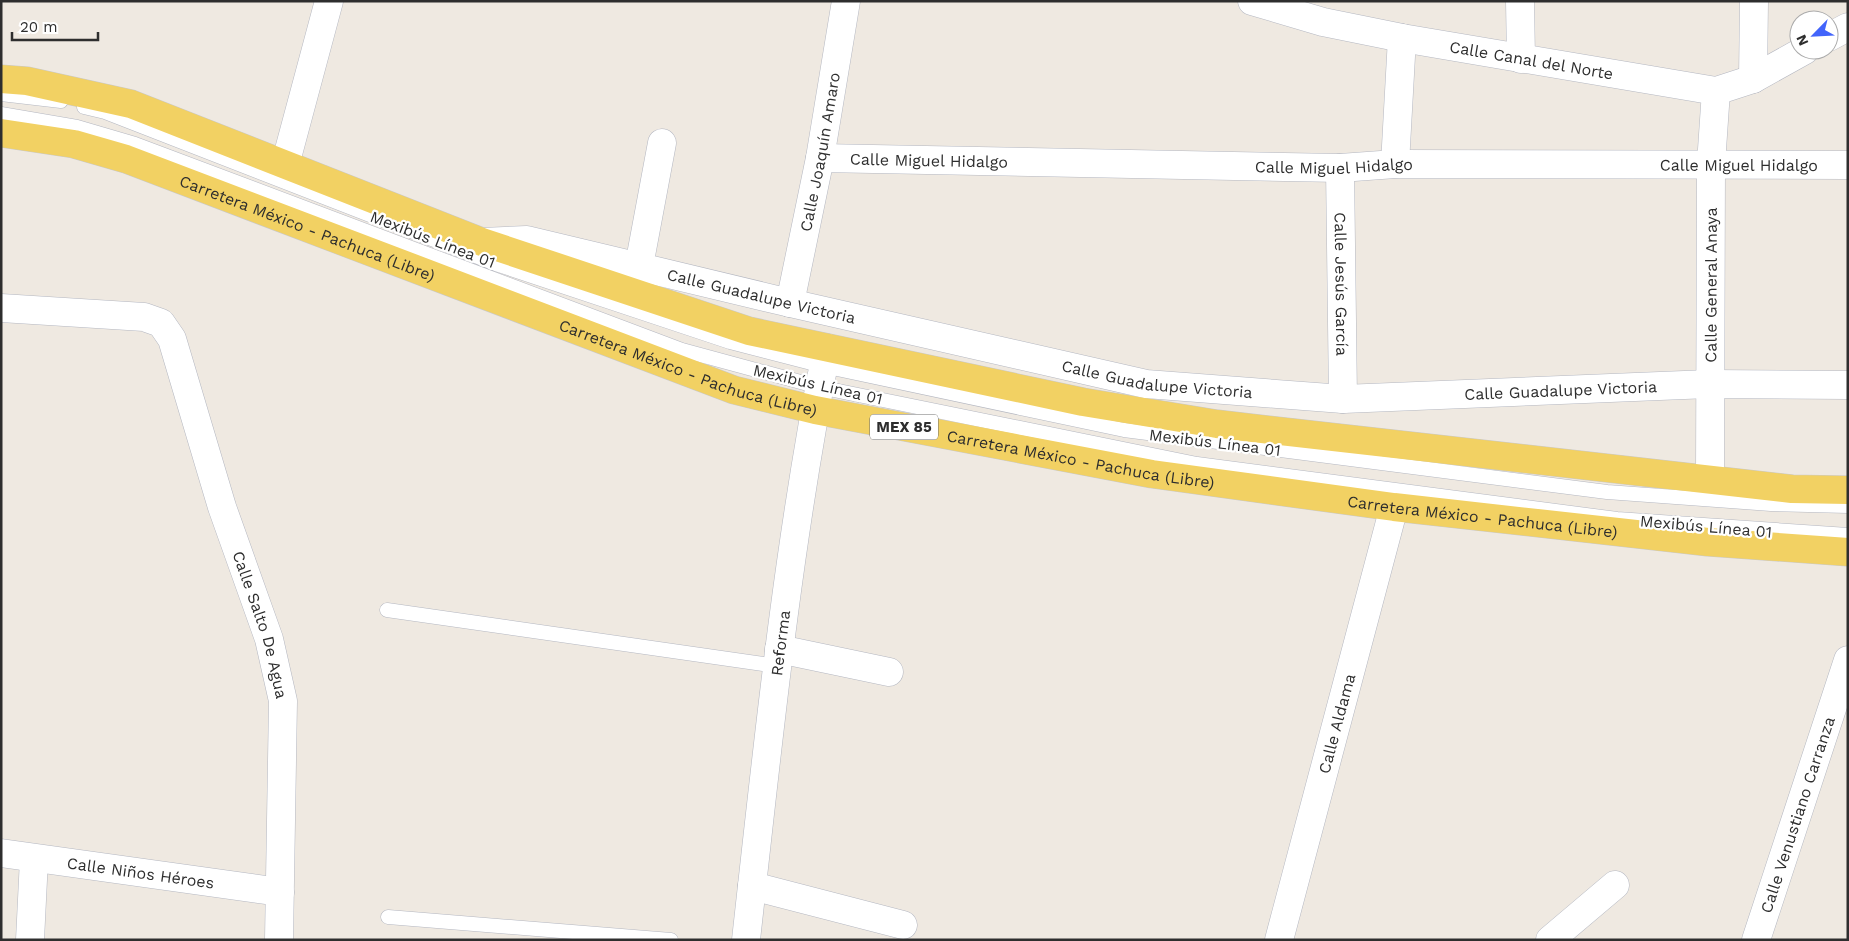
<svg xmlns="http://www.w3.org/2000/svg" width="1849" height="941" viewBox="0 0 1849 941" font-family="'Work Sans',sans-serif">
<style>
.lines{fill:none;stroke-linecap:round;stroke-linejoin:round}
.lane-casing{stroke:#b4b7c1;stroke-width:15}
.street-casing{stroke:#b4b7c1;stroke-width:29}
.secondary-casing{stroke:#b4b7c1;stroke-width:29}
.primary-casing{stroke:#c9c9c9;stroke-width:29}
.lane{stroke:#fff;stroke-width:14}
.street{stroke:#fff;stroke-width:28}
.secondary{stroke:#fff;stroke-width:28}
.primary{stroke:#f2d163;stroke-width:28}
.labels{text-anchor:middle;stroke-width:4.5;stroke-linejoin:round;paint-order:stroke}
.shield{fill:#fff;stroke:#6d6d6d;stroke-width:1}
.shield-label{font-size:15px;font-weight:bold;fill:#2e2e2e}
.street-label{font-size:16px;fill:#2e2e2e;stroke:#fff}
</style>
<rect width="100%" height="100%" fill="#efe9e1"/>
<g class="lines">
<g class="lane-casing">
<path id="lane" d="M1 94 61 101
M84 107 105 112 496 264 730 342 823 366 1124 430 1607 492 1771 504 1848 506
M1 114 77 127 135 144 682 350 819 387 1197 464 1617 519 1848 535
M387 610 777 666
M388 917 671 940"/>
</g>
<g class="street-casing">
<g id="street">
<path d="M1520 1 1521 59"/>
<path d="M1753 79 1754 1"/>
<path id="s1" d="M820 158 1340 168 1395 164 1848 165"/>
<path d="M1395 164 1402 38"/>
<path d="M285 165 329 1"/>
<path id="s2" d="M1340 168 1343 399"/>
<path id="s3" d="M482 242 527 240 790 303 1146 384 1343 399 1709 384 1848 385"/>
<path d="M639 266 662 143"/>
<path id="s4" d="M790 303 820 158 846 1"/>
<path id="s5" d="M1 308 144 317 161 323 172 339 222 507 269 639 283 701 279 940"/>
<path id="s6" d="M1710 479 1711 164 1716 91"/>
<path d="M779 649 889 672"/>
<path id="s7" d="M1 853 280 892"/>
<path d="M752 886 903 925"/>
<path d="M30 940 34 859"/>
<path id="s8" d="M1279 940 1394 507"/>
<path d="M1550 940 1615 885"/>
<path id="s9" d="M1756 940 1848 660"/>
</g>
</g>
<g class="secondary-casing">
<g id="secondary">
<path id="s10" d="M1252 1 1323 22 1402 38 1716 91 1753 79 1805 50"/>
<path d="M1829 37 1848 27"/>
<path id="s11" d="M746 940C768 742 788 543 827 348"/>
</g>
</g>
<g class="primary-casing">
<g id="primary">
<path d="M1 79 27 81 131 104 482 242 749 331 1083 402 1217 424 1792 489 1848 490"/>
<path id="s12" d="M1 133 74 144 126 159 734 390 815 410 1152 474 1394 507 1708 542 1848 552"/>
</g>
</g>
<use href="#lane" class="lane"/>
<use href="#street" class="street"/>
<use href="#secondary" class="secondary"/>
<use href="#primary" class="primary"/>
</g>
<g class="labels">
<rect class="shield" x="870" y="414.5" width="68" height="25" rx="4"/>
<g class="shield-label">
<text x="904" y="432">MEX 85</text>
</g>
<g class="street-label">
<text dy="6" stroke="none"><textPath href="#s10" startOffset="286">Calle Canal del Norte</textPath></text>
<text dy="6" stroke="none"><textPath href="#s4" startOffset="154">Calle Joaquín Amaro</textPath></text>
<text dy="6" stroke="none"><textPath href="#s1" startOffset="109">Calle Miguel Hidalgo</textPath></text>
<text dy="6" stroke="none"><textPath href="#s1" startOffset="919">Calle Miguel Hidalgo</textPath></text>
<text dy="6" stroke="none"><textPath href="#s1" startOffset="514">Calle Miguel Hidalgo</textPath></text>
<text dy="6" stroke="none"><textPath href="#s12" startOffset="322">Carretera México - Pachuca (Libre)</textPath></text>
<text transform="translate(433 239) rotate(21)" y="6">Mexibús Línea 01</text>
<text dy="6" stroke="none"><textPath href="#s2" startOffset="116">Calle Jesús García</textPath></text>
<text dy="6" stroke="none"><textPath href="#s6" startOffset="194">Calle General Anaya</textPath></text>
<text dy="6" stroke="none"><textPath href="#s3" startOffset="286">Calle Guadalupe Victoria</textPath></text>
<text dy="6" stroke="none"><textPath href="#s12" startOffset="728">Carretera México - Pachuca (Libre)</textPath></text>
<text dy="6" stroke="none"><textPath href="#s3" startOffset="691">Calle Guadalupe Victoria</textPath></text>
<text transform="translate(818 384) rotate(13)" y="6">Mexibús Línea 01</text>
<text dy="6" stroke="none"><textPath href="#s3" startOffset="1096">Calle Guadalupe Victoria</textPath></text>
<text transform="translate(1215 442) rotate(7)" y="6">Mexibús Línea 01</text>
<text dy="6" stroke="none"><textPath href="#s12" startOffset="1132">Carretera México - Pachuca (Libre)</textPath></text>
<text dy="6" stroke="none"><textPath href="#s12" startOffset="1538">Carretera México - Pachuca (Libre)</textPath></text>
<text transform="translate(1706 526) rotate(5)" y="6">Mexibús Línea 01</text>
<text dy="6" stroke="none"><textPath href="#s5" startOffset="480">Calle Salto De Agua</textPath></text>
<text dy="6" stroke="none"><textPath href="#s11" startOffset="299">Reforma</textPath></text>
<text dy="6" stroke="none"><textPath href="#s8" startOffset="224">Calle Aldama</textPath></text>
<text dy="6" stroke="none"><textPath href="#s9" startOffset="132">Calle Venustiano Carranza</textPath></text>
<text dy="6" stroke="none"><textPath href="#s7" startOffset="141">Calle Niños Héroes</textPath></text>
</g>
</g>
<rect width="1849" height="941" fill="none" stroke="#2e2e2e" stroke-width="5"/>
<g transform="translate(1814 35) rotate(246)"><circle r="24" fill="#ffffff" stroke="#ababab"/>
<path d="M0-4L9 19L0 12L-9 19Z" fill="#4264fb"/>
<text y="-8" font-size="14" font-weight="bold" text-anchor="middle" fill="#2e2e2e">N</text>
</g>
<path d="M12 32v8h86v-8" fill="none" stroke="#2e2e2e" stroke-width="2.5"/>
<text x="20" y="32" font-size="15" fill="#2e2e2e" stroke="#ffffff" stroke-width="4" paint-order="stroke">20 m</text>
</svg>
